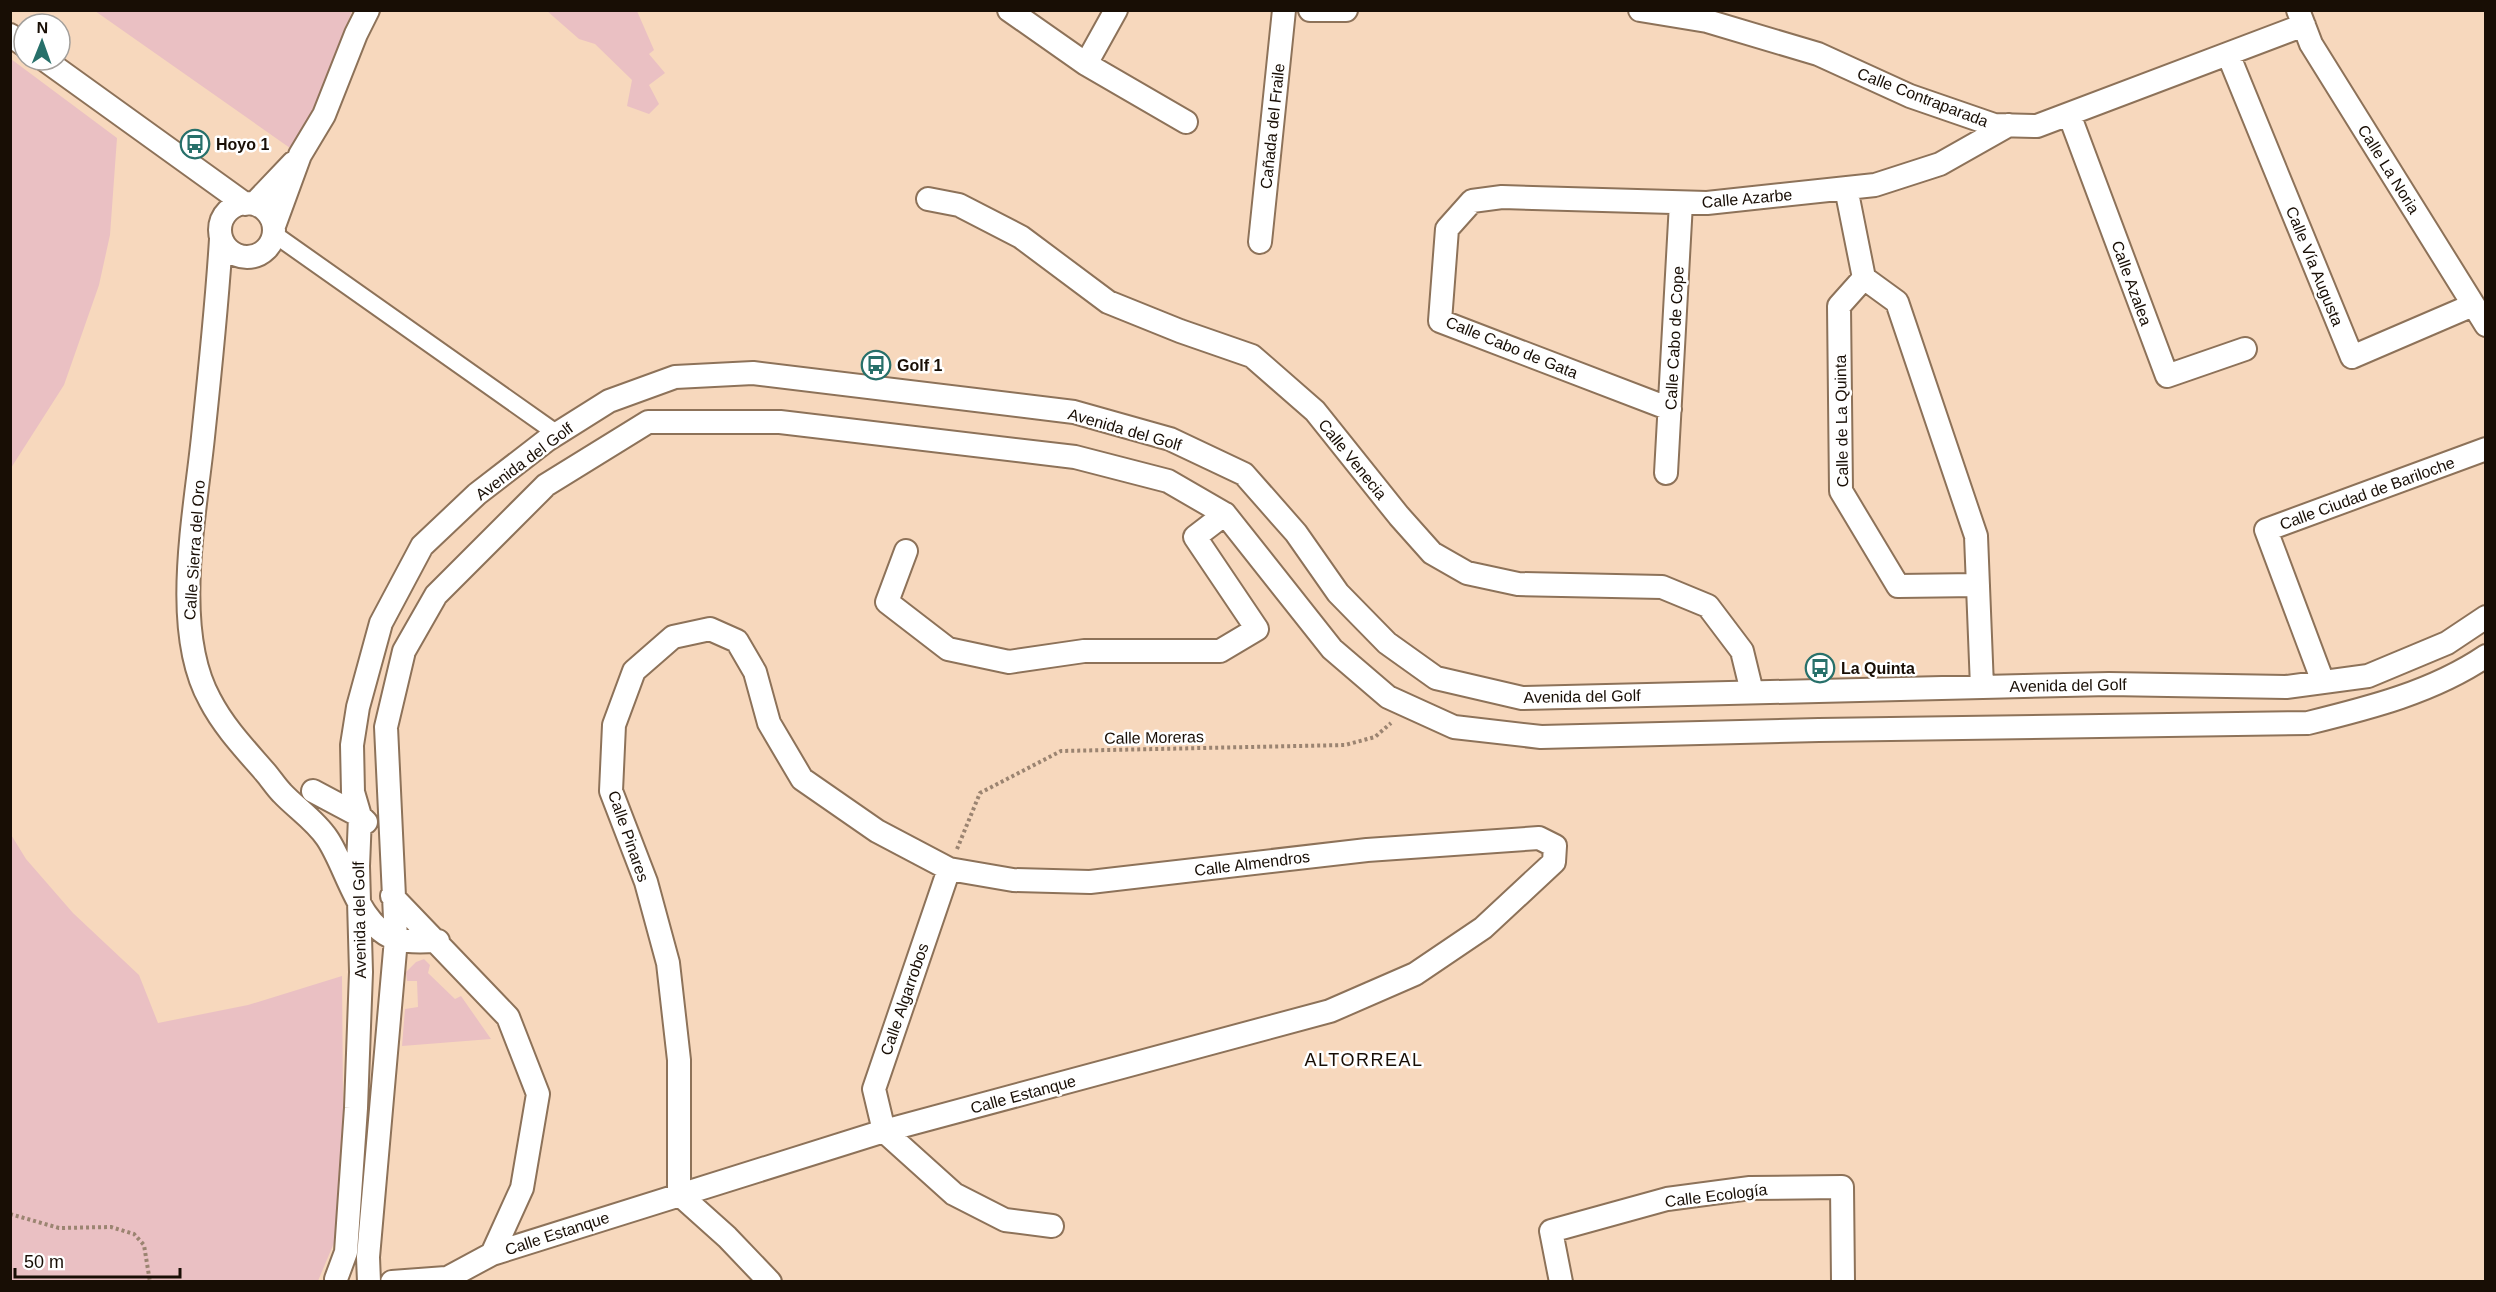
<svg xmlns="http://www.w3.org/2000/svg" width="2496" height="1292" viewBox="0 0 2496 1292" font-family="Arial,sans-serif">
<style>
.green{fill:#eac0c3}
.lines{fill:none;stroke-linecap:round;stroke-linejoin:round}
.pedestrian-casing{stroke:#8d7259;stroke-width:20}
.minor-casing{stroke:#8d7259;stroke-width:26}
.path{stroke:#9b8471;stroke-width:4;stroke-dasharray:3 3;stroke-linecap:butt}
.pedestrian{stroke:#fff;stroke-width:16}
.minor{stroke:#fff;stroke-width:22}
.labels{text-anchor:middle;stroke-width:5;stroke-linejoin:round;paint-order:stroke}
.street-label{font-size:16px;fill:#180e05;stroke:#fff}
.poi-label{font-size:16px;font-weight:bold;fill:#180e05;stroke:#fff;text-anchor:start}
.neighbourhood-label{font-size:18px;letter-spacing:1.5px;fill:#180e05;stroke:#fff}
</style>
<rect width="100%" height="100%" fill="#f7d8bd"/>
<path class="green" d="M95 11H352L300 155Z
M547 11H637L654 50 649 54 665 73 649 85 659 104 649 114 627 106 632 80 595 44 579 39Z
M11 59 117 138 110 235 99 285 64 385 11 468Z
M10 833 26 859 73 913 139 975 158 1023 248 1005 342 976 344 1219 318 1281H11Z
M424 959 430 965 428 973 455 999 461 996 491 1039 402 1046 405 1009 418 1007 417 981H407L406 972 416 962Z"/>
<g class="lines">
<g class="pedestrian-casing">
<path id="pedestrian" d="M274 234 556 433"/>
</g>
<g class="minor-casing">
<path id="minor" d="M1009 10 1086 64 1186 122
M1310 10H1346
M1640 10 1707 21 1818 54 1910 96 1994 125 2037 126 2304 25
M2298 10 2311 44 2486 325
M10 35 24 45
M2228 54 2352 357 2473 305
M45 60 245 204
M1086 64 1116 10
M2069 114 2167 376 2245 349
M1846 188 1864 278 1897 302 1976 536 1982 687
M928 199 959 205 1021 237 1108 302 1180 331 1252 356 1315 411 1399 516 1432 553 1467 573 1518 584 1662 587 1708 606 1742 651 1752 692
M220 230a27 27 0 1 1 54 0a27 27 0 1 1-54 0Z
M254 204 293 163
M274 226 300 155 324 115 356 34 368 10
M221 239C217 305 210 371 203 437 195 515 171 630 210 700 224 727 245 749 265 772 271 779 276 787 282 793 296 808 315 820 327 838 347 867 359 929 397 939 410 943 425 941 438 941
M1260 242 1284 10
M1864 278 1839 306 1841 491 1898 586 1978 585
M1670 409 1440 321 1447 229 1472 201 1502 197 1707 203 1875 185 1940 164 2009 125
M1666 473 1681 203
M906 551 887 602 948 649 1009 662 1084 651H1220L1257 629 1195 537 1225 514
M2323 682 2266 530 2486 449
M313 791 360 816 366 822
M392 896 508 1017 538 1094 522 1188 492 1254
M884 1131 874 1089 949 869
M884 1131 954 1194 1005 1220 1052 1226
M336 1279 346 1252 356 1108 361 972 358 866 360 816 353 792 352 745 358 707 381 623 422 546 477 494 547 440 609 401 675 377 753 373 1074 412 1170 439 1244 474 1296 533 1338 593 1387 643 1436 678 1522 698 2109 684 2286 687 2368 676 2447 643 2486 617
M369 1282 368 1257 396 939 386 727 404 651 436 595 546 485 648 422H780L1075 457 1168 481 1225 514 1332 649 1388 697 1454 727 1541 737 1819 730 2308 723C2369 708 2433 692 2486 656
M392 1282 446 1278
M440 1282 492 1254 884 1131 1330 1011 1415 974 1483 928 1554 862 1555 846 1539 838 1367 850 1090 882 1013 880 949 869 877 831 802 779 769 723 755 672 737 641 710 629 673 637 634 671 614 725 611 791 646 882 668 963 679 1060V1194L727 1237 770 1282
M1561 1282 1551 1231 1667 1199 1750 1188 1842 1187 1843 1282"/>
</g>
<path class="path" d="M957 849 980 793 1061 751 1345 745 1375 737 1391 723
M10 1214 59 1228 111 1227 134 1234 144 1245 150 1282"/>
<use href="#pedestrian" class="pedestrian"/>
<use href="#minor" class="minor"/>
</g>
<defs>
<g id="bus-ring" transform="scale(1.5)"><circle r="9.5" fill="#fff" stroke="#27706a" stroke-width="1.5"/><path d="M-5-6H5V4H4V6H2V4H-2V6H-4V4H-5ZM-3.5-4V0h7V-4ZM-3.5 1.2v1.5H-2V1.2ZM2 1.2v1.5H3.5V1.2Z" fill="#27706a"/></g>
</defs>
<g fill-rule="evenodd">
<use href="#bus-ring" x="195" y="144"/>
<use href="#bus-ring" x="876" y="365"/>
<use href="#bus-ring" x="1820" y="668"/>
</g>
<g class="labels">
<g class="street-label">
<text transform="translate(1923 97) rotate(21)" y="6">Calle Contraparada</text>
<text transform="translate(1272 126) rotate(-84)" y="6">Cañada del Fraile</text>
<text transform="translate(2389 169) rotate(58)" y="6">Calle La Noria</text>
<text transform="translate(1747 198) rotate(-5)" y="6">Calle Azarbe</text>
<text transform="translate(2315 266) rotate(68)" y="6">Calle Vía Augusta</text>
<text transform="translate(2132 283) rotate(70)" y="6">Calle Azalea</text>
<text transform="translate(1674 338) rotate(-87)" y="6">Calle Cabo de Cope</text>
<text transform="translate(1512 347) rotate(22)" y="6">Calle Cabo de Gata</text>
<text transform="translate(1841 421) rotate(-91)" y="6">Calle de La Quinta</text>
<text transform="translate(1125 429) rotate(16)" y="6">Avenida del Golf</text>
<text transform="translate(1353 459) rotate(51)" y="6">Calle Venecia</text>
<text transform="translate(524 461) rotate(-37)" y="6">Avenida del Golf</text>
<text transform="translate(2367 493) rotate(-20)" y="6">Calle Ciudad de Bariloche</text>
<text transform="translate(194 550) rotate(-86)" y="6">Calle Sierra del Oro</text>
<text transform="translate(2068 685) rotate(-1)" y="6">Avenida del Golf</text>
<text transform="translate(1582 696) rotate(-1)" y="6">Avenida del Golf</text>
<text transform="translate(1154 737) rotate(-1)" y="6">Calle Moreras</text>
<text transform="translate(629 836) rotate(71)" y="6">Calle Pinares</text>
<text transform="translate(1252 863) rotate(-7)" y="6">Calle Almendros</text>
<text transform="translate(359 920) rotate(-91)" y="6">Avenida del Golf</text>
<text transform="translate(904 999) rotate(-71)" y="6">Calle Algarrobos</text>
<text transform="translate(1023 1094) rotate(-15)" y="6">Calle Estanque</text>
<text transform="translate(1716 1195) rotate(-7)" y="6">Calle Ecología</text>
<text transform="translate(557 1233) rotate(-18)" y="6">Calle Estanque</text>
</g>
<g class="poi-label">
<text x="216" y="150">Hoyo 1</text>
<text x="897" y="371">Golf 1</text>
<text x="1841" y="674">La Quinta</text>
</g>
<g class="neighbourhood-label">
<text x="1364" y="1066">ALTORREAL</text>
</g>
</g>
<rect width="2496" height="1292" fill="none" stroke="#180e05" stroke-width="24"/>
<g transform="translate(42 42) rotate(1)"><circle r="28" fill="#ffffff" stroke="#a39f9b" stroke-width="1.5"/>
<path d="M0-4.5L10 22L0 15L-10 22Z" fill="#27706a"/>
<text y="-9" font-size="16" font-weight="bold" text-anchor="middle" fill="#180e05">N</text>
</g>
<path d="M15 1268v9h165v-9" fill="none" stroke="#180e05" stroke-width="3"/>
<text x="24" y="1268" font-size="18" fill="#180e05" stroke="#ffffff" stroke-width="4.5" paint-order="stroke">50 m</text>
</svg>
